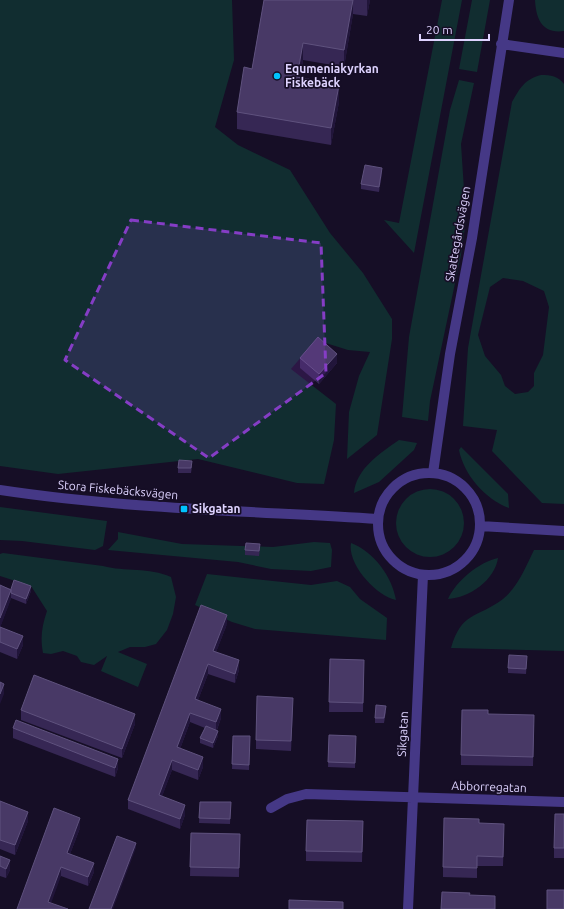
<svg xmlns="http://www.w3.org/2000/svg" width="564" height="909" viewBox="0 0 564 909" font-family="Ubuntu,sans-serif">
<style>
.green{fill:#112d30;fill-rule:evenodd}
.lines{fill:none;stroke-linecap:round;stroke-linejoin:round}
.minor{stroke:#453886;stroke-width:10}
.wall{fill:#362754}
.shaded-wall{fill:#21153a}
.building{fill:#483966;stroke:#5f527e}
.marked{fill:#853dc5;fill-opacity:0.2;stroke:#853dc5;stroke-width:3;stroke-dasharray:8 5;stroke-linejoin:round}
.poi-dot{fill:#00c3fe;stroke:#160e26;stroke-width:1.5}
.labels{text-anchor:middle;stroke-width:3.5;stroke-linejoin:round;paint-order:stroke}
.poi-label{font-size:12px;font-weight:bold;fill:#ded3ff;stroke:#160e26;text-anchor:start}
.street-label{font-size:12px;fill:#ded3ff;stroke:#160e26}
</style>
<rect width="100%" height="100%" fill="#160e26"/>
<path class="green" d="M0 0H232L234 60 215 127 238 145 290 170 330 233 363 273 392 319V339L377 435 347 459 349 412 359 376 370 352 348 350 316 340 291 369 336 404 334 440 324 484 297 483 198 459 58 474 0 466Z
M442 0H462L414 253 384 220 399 223Z
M472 0H490L477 72 459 69Z
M535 0H564V31C542 34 536 19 535 0Z
M541 75C551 75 558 76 564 84V504L542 503 492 451 497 430 463 426 468 348 512 102C520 88 525 79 541 75ZM503 278 523 281 544 291 549 307 543 355 534 373V386L528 392 515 394 505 386 501 375 485 356 478 335 490 287Z
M459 80 474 83 461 144 466 220 461 255 430 401 428 421 402 417 409 337 450 110Z
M399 440 417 443 414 450 379 482 354 493C356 469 380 453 399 440Z
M461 447 508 494 509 508C485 499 464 475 459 450Z
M396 523a34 34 0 1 1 68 0a34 34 0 1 1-68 0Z
M0 507 107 521 103 546 95 550 22 541 0 540Z
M118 532 182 544 273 547 314 542 330 543 332 550 331 567 311 571 271 569 238 562 108 550 118 539Z
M351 543C373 551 392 576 396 600 376 596 347 564 351 543Z
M534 550H564V651L451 648C462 611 476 619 503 599 518 587 526 566 534 550Z
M3 553 103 566C125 572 149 567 171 577L176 597 173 614 167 630 156 644 145 647H130L118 652 147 664 138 687 101 671 107 656 94 665 81 662 77 656 63 651 51 654 43 653C40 637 42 626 47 611L31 586 0 576V554Z
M498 558C495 580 469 598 448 599 456 581 479 562 498 558Z
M207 574 311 585 337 581 350 587 360 599 387 618 386 640 255 629 232 622 195 605Z"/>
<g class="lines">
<path class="minor" d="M501 44 564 53
M378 524a51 51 0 1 1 102 0a51 51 0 1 1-102 0Z
M433 473 450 354 472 238 509 0
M0 490C125 509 252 511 378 519
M480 526 564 531
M271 808 287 799 306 794 564 802
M408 909 423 575"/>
</g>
<path class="wall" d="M264 0H370L367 16 353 14 344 67 303 60 300 78 339 102 331 145 237 129V112L252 69Z
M382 173 379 192 361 189V184Z
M300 358 337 363 319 384 300 368Z
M192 466 191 473H178V468Z
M260 549 259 556 245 555V550Z
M0 585 11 589 31 591 26 604 11 598 0 627 23 645 17 659 0 652Z
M227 624 216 652 239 670 235 683 208 674 198 700 221 718 217 730 218 736 213 748 200 743V738L205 728 190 722 180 749 203 767 198 780 172 770 162 796 185 815 180 829 128 809V800Z
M330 659 364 660 363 712H329Z
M527 661 526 674 508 673V668Z
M293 707 291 751 256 749V740Z
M21 710 135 724 122 758 21 720Z
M386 711 384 723H375V718Z
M488 714 534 725 533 766 461 765V755Z
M13 728 118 768 115 777 13 738Z
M329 735 356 736 355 768 328 767Z
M233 736H250L249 770 232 769Z
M0 801 28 821 15 855 0 849Z
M200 802H231L230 824 199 823Z
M564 814V858H554V848Z
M363 821 362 862 306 861V851Z
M479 823 504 833 503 866H477V878L443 877V867Z
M80 828 70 854 94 872 88 886 61 876 17 909Z
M191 833 240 834 239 877 190 876Z
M0 856 10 870 6 878 0 876Z"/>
<path class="shaded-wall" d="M353 0V14L344 67V50Z
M367 0H370L367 16Z
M303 43V60L297 94V77Z
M339 85V102L331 145V128Z
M382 168V173L379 192V187Z
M337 354V363L319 384V374Z
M31 586V591L26 604V599Z
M11 590V599L0 628V618Z
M227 615V624L213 660V651Z
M23 636V645L17 659V649Z
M239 660V670L235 683V674Z
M208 664V674L195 708V699Z
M4 684V694L0 704V694Z
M293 698V707L291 751V741Z
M221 709V718L216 732V722Z
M190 713V722L177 757V747Z
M135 714V724L122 758V749Z
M218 731V736L213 748V743Z
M203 757V767L198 780V770Z
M118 759V768L115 777V768Z
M172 760V770L159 805V795Z
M185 805V815L180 829V819Z
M28 812V821L15 855V845Z
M80 818V828L67 862V853Z
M136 843V848L113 909H111Z
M10 860V870L6 878V869Z
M94 863V872L88 886V877Z
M61 867V876L49 909 48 902Z"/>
<path class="building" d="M264 0H353L344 50 303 43 297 77 339 85 331 128 237 112 244 67 252 69Z
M365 165 382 168 379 187 361 184Z
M318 337 337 354 319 374 300 358Z
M179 460 192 461 191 468H178Z
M246 543 260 544 259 551 245 550Z
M14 580 31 586 26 599 11 593V589Z
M0 585 11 590 0 618Z
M201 605 227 615 213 651 239 660 235 674 208 664 195 699 221 709 216 722 190 713 177 747 203 757 198 770 172 760 159 795 185 805 180 819 128 800Z
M0 627 23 636 17 649 0 642Z
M509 655 527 656 526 669 508 668Z
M330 659 364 660 363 703 329 702Z
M34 675 135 714 122 749 21 710Z
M0 682 4 684 0 694Z
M257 696 293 698 291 741 256 740Z
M376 705 386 706 384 718H375Z
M462 710H488V714L534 715 533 757 461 755Z
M16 720 118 759 115 768 13 728Z
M206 726 218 731 213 743 200 738Z
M329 735 356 736 355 763 328 762Z
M233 736H250L249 765 232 764Z
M0 801 28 812 15 845 0 840Z
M200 802H231L230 819 199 818Z
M54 808 80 818 67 853 94 863 88 877 61 867 48 902 68 909H17Z
M555 814H564V848H554Z
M444 818 479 819V823L504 824 503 857 477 856V868L443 867Z
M307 820 363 821 362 852 306 851Z
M191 833 240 834 239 868 190 867Z
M117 836 136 843 111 909H89Z
M0 856 10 860 6 869 0 866Z
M547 890H564V909H547Z
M442 892 470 893 469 895 495 896V909H441Z
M289 900 343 902V909H289Z"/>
<path class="marked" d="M131 220 321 243 326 373 209 458 65 360Z"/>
<g class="poi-dot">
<circle cx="277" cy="76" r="4"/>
<rect x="180" y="505" width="8" height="8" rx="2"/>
</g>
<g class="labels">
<g class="poi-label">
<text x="285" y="73">Equmeniakyrkan<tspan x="285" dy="14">Fiskebäck</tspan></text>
<text x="192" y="513">Sikgatan</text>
</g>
<g class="street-label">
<text transform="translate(458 234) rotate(-80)" y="4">Skattegårdsvägen</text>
<text transform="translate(118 490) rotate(5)" y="4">Stora Fiskebäcksvägen</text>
<text transform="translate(403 734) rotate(-87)" y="4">Sikgatan</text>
<text transform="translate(489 787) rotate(2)" y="4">Abborregatan</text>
</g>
</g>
<path d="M420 34v6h69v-6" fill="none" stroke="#ded3ff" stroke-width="2"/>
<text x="426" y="34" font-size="12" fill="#ded3ff" stroke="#160e26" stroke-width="3" paint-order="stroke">20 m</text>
</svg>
